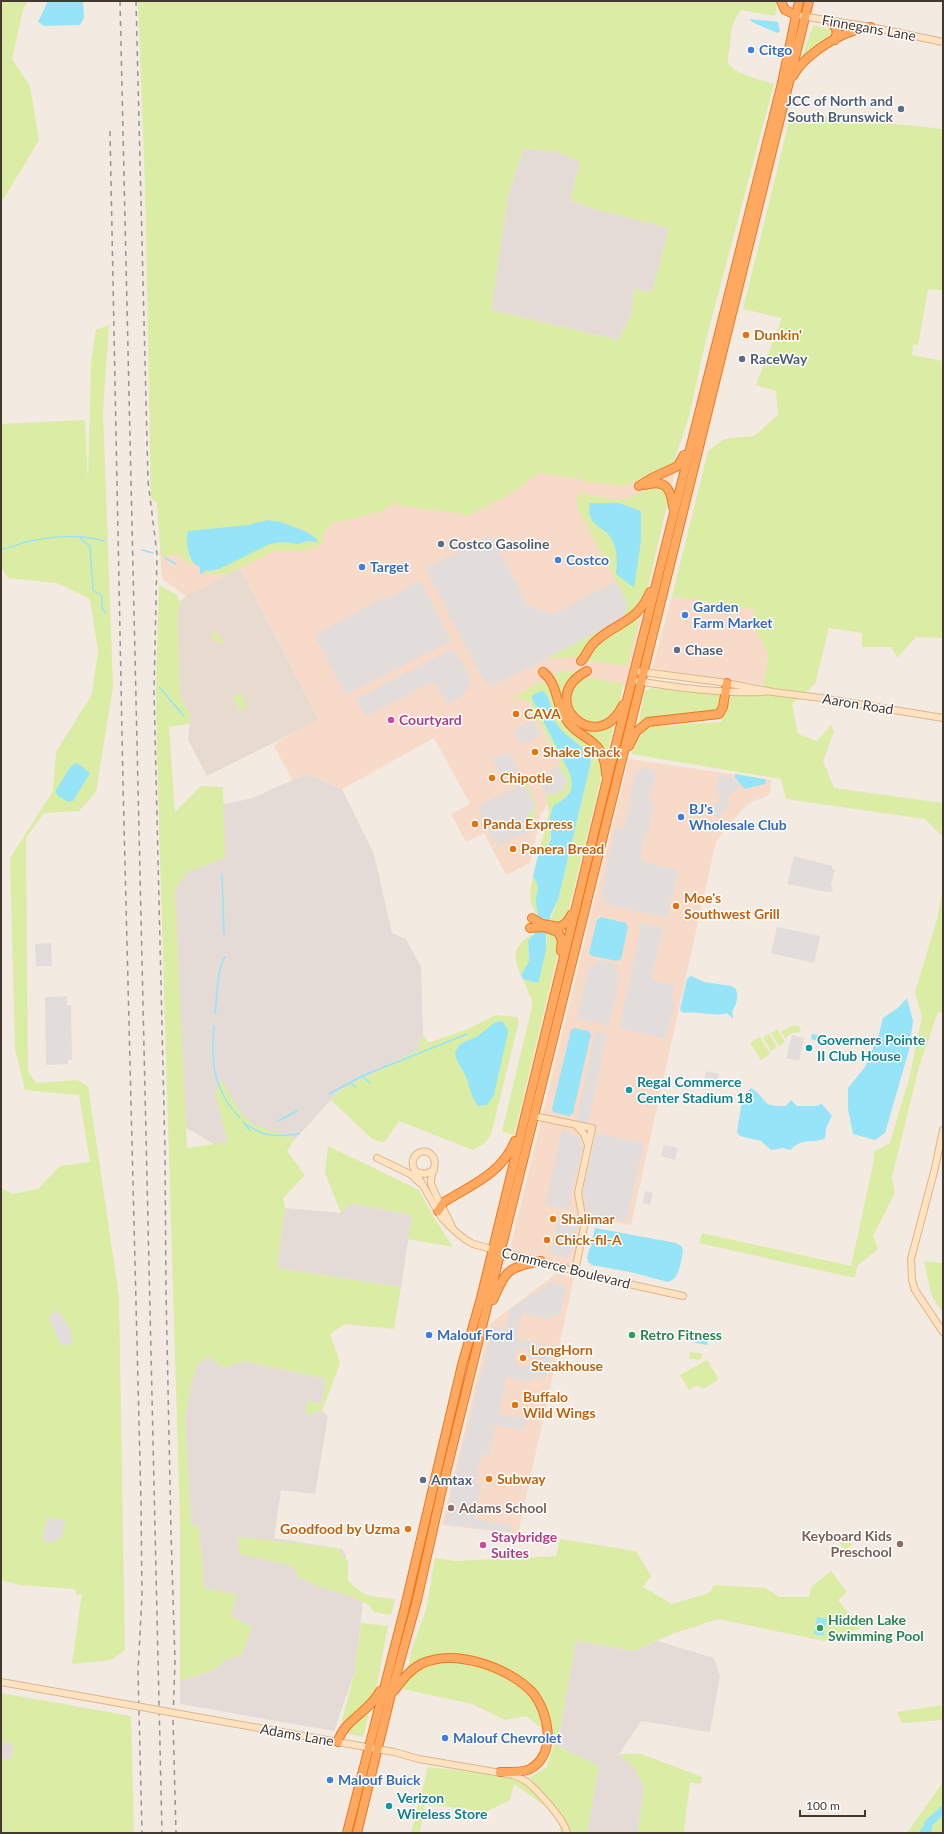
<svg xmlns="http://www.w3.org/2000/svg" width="944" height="1834" viewBox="0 0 944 1834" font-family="Lato,sans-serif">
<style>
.residential{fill:#e7dace}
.commercial{fill:#f8dac8}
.industrial{fill:#e4dbd6}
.green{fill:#dbeda4;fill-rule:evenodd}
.parking{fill:#e2ddda;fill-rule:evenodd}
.water{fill:#95e4f8}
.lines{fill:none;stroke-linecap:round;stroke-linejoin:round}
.stream{stroke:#95e4f8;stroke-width:1.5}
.river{stroke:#95e4f8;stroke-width:8}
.secondary-casing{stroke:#dbb78d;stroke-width:8}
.highway-casing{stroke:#ee771f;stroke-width:10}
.secondary{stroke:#ffe2bf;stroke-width:6}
.highway{stroke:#ffa960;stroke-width:8}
.rail{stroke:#939393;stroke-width:1.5;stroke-dasharray:5 5;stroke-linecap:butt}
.secondary-bridge-casing{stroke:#dbb78d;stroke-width:8;stroke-linecap:butt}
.secondary-bridge{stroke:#ffe2bf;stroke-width:6}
.shop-dot{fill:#3f7fe0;stroke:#fff;stroke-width:1.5}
.service-dot{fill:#5c6f8a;stroke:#fff;stroke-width:1.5}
.food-dot{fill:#e8710a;stroke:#fff;stroke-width:1.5}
.hotel-dot{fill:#d1479c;stroke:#fff;stroke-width:1.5}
.culture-dot{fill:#0f9aa8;stroke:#fff;stroke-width:1.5}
.leisure-dot{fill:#2e9e5b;stroke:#fff;stroke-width:1.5}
.education-dot{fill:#8d6e63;stroke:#fff;stroke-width:1.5}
.labels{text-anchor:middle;stroke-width:3;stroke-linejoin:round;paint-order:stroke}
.street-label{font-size:14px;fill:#443931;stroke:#fff}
.shop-label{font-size:14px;font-weight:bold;fill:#366cbe;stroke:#fff;text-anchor:start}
.service-label{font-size:14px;font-weight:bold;fill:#4e5e75;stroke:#fff;text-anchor:start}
.food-label{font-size:14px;font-weight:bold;fill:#c56008;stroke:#fff;text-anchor:start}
.hotel-label{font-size:14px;font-weight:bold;fill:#b23c85;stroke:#fff;text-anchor:start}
.culture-label{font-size:14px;font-weight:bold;fill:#0d838f;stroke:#fff;text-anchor:start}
.leisure-label{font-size:14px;font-weight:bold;fill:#27864d;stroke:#fff;text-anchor:start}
.education-label{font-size:14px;font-weight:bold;fill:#785e54;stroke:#fff;text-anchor:start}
</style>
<rect width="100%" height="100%" fill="#f3eae1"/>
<path class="residential" d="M240 568 319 720 207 776 188 740 191 716 180 696 177 616 180 602 186 596Z"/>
<path class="commercial" d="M678 458 625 686 564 675 543 683 520 698 528 701 561 764 558 766 568 783 546 795 548 804 541 814 530 863 506 875 484 833 466 842 451 814 470 804 434 738 342 789 306 774 292 780 274 746 279 741 319 719 240 568 186 596 162 579 157 502 511 494 541 471Z
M672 596 755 610 753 627 769 654 763 685 652 669Z
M629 759 771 780 770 794 746 805 716 841 631 1225 588 1217 584 1219 575 1271 509 1253Z
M557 1273 574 1278 518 1534 442 1525 490 1324Z"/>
<path class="industrial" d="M524 148 559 152 580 162 570 200 594 209 669 228 652 292 634 290 632 314 618 340 491 310 508 195Z
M306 774 342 789 374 854 392 933 406 939 421 967 423 1034 418 1050 339 1091 270 1167 233 1155 169 1118 159 818 253 798Z
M350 1203 412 1215 401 1287 277 1268 285 1208 341 1213Z
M208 1356 223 1368 244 1361 326 1379 322 1404 307 1401 306 1415 322 1411 328 1416 315 1494 281 1490 274 1538 342 1549 346 1556 342 1589 363 1601 355 1671 334 1731 180 1704V1681L212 1671 226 1659 242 1655 231 1616 237 1595 204 1588 199 1527 191 1524 185 1420 191 1383 198 1364Z
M576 1640 634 1651 657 1641 714 1658 720 1676 710 1732 641 1721 619 1754 636 1770 644 1788 638 1833H587L599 1766 557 1746Z
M1 1742 14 1743 11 1760 1 1758Z"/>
<path class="green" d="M1 1H28L23 10 12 59 30 86 39 140 1 203Z
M138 1H778L775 16 741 10C732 23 731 28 730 44 730 49 727 57 728 62 731 73 765 81 774 84L706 340 689 416 672 467 624 486 587 482 578 478 551 475 541 472 511 494 470 515 390 504 383 511 331 524 324 532 322 544 305 551 276 550 228 574H202L206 570 214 571 219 569 270 544 283 542H317L307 532 281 522 267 520 259 523 235 527 191 559 193 563H187L177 554 161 557 157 503 151 498 145 183ZM524 148 559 152 580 162 570 200 594 209 669 228 652 292 634 289 632 314 618 340 491 310 508 195Z
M813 25 832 30 833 36 801 60Z
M791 113 943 129V291L934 289 928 290 918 345 913 344 912 355 943 361V638L916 637 897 658 892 647H862V633L829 628 815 684 792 704 798 734 817 741 831 725 834 731 823 761 834 788 943 803V837L925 819 786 799 781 779 631 754 646 727 721 722 731 697 763 685 769 654 753 627 755 610 672 596 708 451 724 439 754 436 778 415 776 391 756 385 782 318 743 309Z
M109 325 103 410 113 687 96 792 79 811 44 813 26 838 28 1071 36 1083 77 1080 88 1086 119 1296 125 1650 111 1660 72 1664 82 1593 77 1596 75 1589 20 1585 1 1580V1188L13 1194 38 1189 60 1166 90 1162 79 1095 25 1090 15 1049 10 858 53 791 56 752 92 694 98 651 90 599 57 583 8 578 1 567V424L85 420 88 482 91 362 96 330Z
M656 485 663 488 669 495 646 596 628 617 593 640 583 650 581 657 547 658 624 618 627 602 577 507V497L582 493 614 500 629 498Z
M159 585 177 595 180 602 177 616 180 696 191 716 190 724 169 727 175 812 201 786 223 787 225 858 188 872 175 889 187 1148 228 1142 215 1094 221 1080 237 1107 252 1124 295 1139 287 1151 305 1175 283 1198 285 1208 277 1268 401 1287 394 1329 345 1324 330 1334 340 1363 322 1411 306 1415 307 1401 322 1404 326 1379 244 1361 223 1368 208 1356 198 1364 191 1383 185 1420 191 1524 199 1527 204 1588 237 1595 231 1616 252 1627 242 1655 226 1659 212 1671 180 1681V1524L157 753 156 687Z
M640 616 628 663 625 666 588 660 597 643Z
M216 631 224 644C216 644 214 639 211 634Z
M563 671 577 673 569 680 562 702 554 674Z
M590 678 623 684C621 693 621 703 616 711 601 736 561 718 570 690 572 686 575 683 578 680Z
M546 681 552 686 557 704 601 757 603 771 567 916 563 922 557 925 549 923 558 900 591 762C589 747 564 737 555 723 551 716 550 707 549 699L532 696V699L570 774C575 794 568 796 553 806 547 829 559 839 538 856L549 813 546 795 549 793 551 796 566 788 564 785 568 783 558 765 561 764 528 701 520 698 509 702 538 682 545 683Z
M650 688 722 695 719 708 714 714 653 718 638 725 645 690H649Z
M240 693 247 707 240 711 233 697Z
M614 724 607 756 600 744 576 725 600 730Z
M526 781 537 805 532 823 527 814 535 805 524 783 521 784Z
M533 876 538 885 536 901 540 918C528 905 529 892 533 876Z
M943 887V1013L938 1012 919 1067 892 1177 895 1193 873 1236 878 1249 857 1266 855 1278 699 1243 702 1233 851 1266 874 1160 873 1152 890 1143 910 1075 922 1017 915 992 937 919Z
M537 932 528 940 529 961 521 975C510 952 516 943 537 932Z
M546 934 558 935 560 945 514 1135 502 1131 532 1007V1001L523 979 537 983 547 941Z
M496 1015 517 1017 519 1021 491 1134 485 1143 473 1150 399 1121 384 1143 372 1139 331 1100 339 1091 418 1050 423 1034 428 1043 468 1029Z
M794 1025 799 1026 801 1032 792 1033 785 1038 781 1032Z
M777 1029 785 1042 779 1046 771 1033Z
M769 1034 777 1047 771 1051 763 1038Z
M760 1037 770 1054 761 1060 750 1043Z
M328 1146 419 1190 433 1216 453 1247 408 1239 412 1215 350 1203 341 1213 325 1173Z
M924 1261 943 1263V1313L932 1297Z
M690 1352 703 1354 702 1358 699 1360 689 1358Z
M707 1360 718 1378V1380L703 1389 698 1385 689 1390 680 1375Z
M846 1536 853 1544 844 1550 836 1537Z
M238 1537 337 1548 348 1562V1580C363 1597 373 1597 395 1599L391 1615 374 1612 369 1605 348 1595 325 1589 299 1578 293 1566 240 1554Z
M560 1539 636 1551 651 1576 643 1587 672 1604 709 1593 714 1585 765 1588 780 1597H809L812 1586 831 1571 847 1592 838 1600 860 1628 824 1641 718 1619 672 1634 634 1651 576 1640 557 1746 599 1766 587 1833H560L561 1817 514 1784 510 1800 486 1812 425 1804 420 1833H411L426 1775 427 1767 529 1778 547 1767 555 1739 526 1716 505 1720 472 1704 403 1689 412 1648 426 1610 435 1558 456 1561 556 1556Z
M361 1623 388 1626 375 1696 341 1724 355 1671Z
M1 1693 131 1716 134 1833H1V1758L11 1760 14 1743 1 1742Z
M943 1705V1720L902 1723 897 1712Z
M370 1710 363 1737 345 1733Z
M619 1754H641L702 1777 701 1784 690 1782 684 1833H638L644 1788 636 1770Z
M943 1782V1833H907Z"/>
<path class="parking" d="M491 535 528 606 554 614 616 581 627 602 624 618 493 686 488 684 482 678 425 569Z
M420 580 451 641 346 695 314 635 377 601 394 595Z
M454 648 470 678V686L464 695 447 704 434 681 366 716 356 699Z
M533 720 541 735 522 745 514 730Z
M509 752 519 771 503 780 492 760Z
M559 766 568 783 564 785 566 788 551 796 549 793 546 795 537 778Z
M641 767 657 770 650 801 655 803 648 832H645L640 858 643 862 678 870 667 918 604 904 605 900 601 896 614 830 618 827 624 828 636 770 640 771Z
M719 774 732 778 741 787 727 798 726 800 729 801 728 808 724 807 725 810 717 819 714 816 712 811 713 803H718L720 793 715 792Z
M524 783 536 805 533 807 535 810 528 814 532 823 527 831 529 834 523 838 520 835 497 847 495 843 501 839 494 841 479 812 480 807 488 801Z
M794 856 832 866V869L835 870 831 884 833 892H827L787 884Z
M642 923 663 928 651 979 675 985 671 1001 675 1002 666 1039 619 1028Z
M777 927 820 936 814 963 771 953Z
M51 943 52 966H36L35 944Z
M596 960 619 965 616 976 620 977 609 1026 577 1019 588 968 595 964Z
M67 996V1005H71L72 1060H68V1064L46 1065 45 997Z
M595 1032 607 1034 588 1123 576 1121Z
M792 1035 804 1038 799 1061 786 1058Z
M706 1071 719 1074 717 1086 703 1083Z
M562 1130 570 1132 569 1134 579 1137 581 1140 579 1145 583 1146 568 1210 545 1204Z
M596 1133 644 1143 627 1219 624 1218 623 1221 587 1213 588 1210 584 1206 586 1196 582 1195Z
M664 1145 678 1148 675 1160 661 1156Z
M645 1191 653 1193 650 1205 643 1203Z
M559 1217 579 1221 571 1255H568L567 1258 550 1254Z
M552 1282 567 1286 560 1316 552 1314 550 1320 522 1313 516 1338 541 1344 539 1353 551 1356 545 1380 532 1377 530 1383 507 1377 499 1414 526 1419 525 1424 523 1431 496 1425 489 1455 482 1454 476 1483 482 1485 475 1519 512 1525 511 1532 443 1524 493 1326 505 1329 510 1309ZM518 1349 530 1352 528 1358 532 1360 531 1365 528 1364 527 1367 515 1364Z
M57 1310 66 1322 71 1332 73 1344 61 1345 48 1317Z
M47 1517 66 1521 61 1538H57L56 1543 42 1541Z"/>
<path class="water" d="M48 1H83L84 18 80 25 44 26 38 22Z
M749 19 778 22 780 32 777 33C770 29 753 24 749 19Z
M590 503H619L641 511V541L634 588 616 574C617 561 618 550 611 538 604 526 585 526 590 503Z
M267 520 281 522 307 532 318 540 317 542 308 541 298 544 283 542 270 544 219 569 210 571 206 570 202 574H200V567C197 565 194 564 192 561 188 554 185 538 188 531L249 525Z
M543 691C553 699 549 713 556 723 564 737 589 747 591 762L558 900 551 914 546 934V949L539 981 537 983 523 979 521 975 529 961 528 940C545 927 538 920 536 903 535 890 542 891 533 876L538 856 548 846 551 839 550 818 553 806C568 796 575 794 570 774L532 699V696L538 692Z
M77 763 90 773 73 801 68 802 57 795 56 790 71 766Z
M735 774 764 779 766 780 765 784 745 789 735 778Z
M601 917 626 923 628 927 621 959 617 961 592 956 589 953 597 920Z
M691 976 704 982 731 986 735 988C740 996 736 1004 732 1012L733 1017 732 1018 727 1013C718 1017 697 1011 684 1013L680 1010 681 1005 687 979Z
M907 998 913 1021 909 1050 885 1133 875 1140 853 1134 848 1109V1088L865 1067 879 1034 883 1018 899 1007Z
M499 1021 503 1022 507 1028 508 1032 494 1095 487 1105 478 1106C471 1097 470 1088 467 1079 463 1069 456 1063 455 1052L460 1044 478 1036 494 1023Z
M574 1028 588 1031 591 1034 573 1113 569 1116 553 1112 552 1109 571 1030Z
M812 1034 824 1036 822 1044 818 1043 819 1041 811 1039Z
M751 1088C769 1099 759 1107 786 1106L791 1100 797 1106H815L822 1104 832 1116 826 1128 825 1138C812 1145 804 1136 790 1150L783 1148 771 1150 761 1141 740 1136 737 1132 743 1095Z
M595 1228 676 1243 681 1246 683 1250C681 1261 680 1279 668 1282L630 1272 592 1265 588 1262 587 1258Z
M696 1335 708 1339 707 1345 695 1343Z
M817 1617 827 1619 823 1636 814 1634Z"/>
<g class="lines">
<path class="stream" d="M80 537 84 542 90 546 93 590 102 596V608L106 613
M1 549C9 549 18 544 25 542 51 537 78 533 104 541
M142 550 153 553
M165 558 176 564
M159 687 184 716
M222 874 224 934
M215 1013C217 998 217 968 225 957
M214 1026C211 1063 213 1090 240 1118
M362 1076 370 1083
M351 1083 356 1088
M329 1094 362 1076 467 1034
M278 1121 297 1111
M243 1122C262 1137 276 1137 299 1134
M244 1123 250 1131"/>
<path class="river" d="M924 1833V1831L928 1830V1824L943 1810"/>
<g class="secondary-casing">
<path id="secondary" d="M801 16 871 27 943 42
M635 671 720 682 773 692 821 698 943 718
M637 681C679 688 723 694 765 692
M534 1116 592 1128 578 1193 584 1227 575 1271
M576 1125 584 1134 588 1145
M943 1130 935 1168 911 1259 912 1280 915 1290 943 1332
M377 1158 410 1174 420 1183
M416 1172 425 1174 434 1170
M453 1229C449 1218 433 1192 431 1183 430 1171 442 1161 428 1152 419 1150 411 1156 413 1166 415 1172 438 1212 442 1218 451 1228 461 1238 473 1244L601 1278 683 1296
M1 1682 136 1706
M180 1714 394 1752 419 1759 513 1775C517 1777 523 1779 527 1782 538 1791 564 1819 567 1833"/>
</g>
<g class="highway-casing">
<path id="highway" d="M781 1 785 10 796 15
M831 21 837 31 835 40
M793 76C803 57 832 38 853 31 858 29 865 28 871 27
M645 485C665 479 671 488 673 507
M639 486 652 478 678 466 684 455
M581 661C587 655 589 646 596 641 617 622 638 622 650 592
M587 671C534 699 597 759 623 705
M543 672C558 684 555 701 564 716 579 743 604 734 606 774
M629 746 636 732 648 722 719 714 723 707 727 683
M532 918 542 924 560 927 567 922 572 914
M530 928 544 927 558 932 562 940 561 951
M438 1211 444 1202C473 1184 501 1174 515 1141
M493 1300C507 1269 507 1268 541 1261
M393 1692C401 1682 409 1670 421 1664 454 1648 509 1667 533 1693 549 1713 557 1754 530 1769 521 1773 510 1772 500 1772
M338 1742C343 1720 370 1712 380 1691
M347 1833 404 1611 462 1365 481 1298 606 784 782 83 799 1
M357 1833 391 1694 417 1600 443 1485 809 1"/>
</g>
<use href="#secondary" class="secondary"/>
<use href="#highway" class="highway"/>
<path class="rail" d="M120 1 162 1833
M136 1 148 481 157 554 154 692 165 1152 166 1291 171 1533 175 1661 173 1719 176 1833
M110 131 123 784 141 1502 142 1596 138 1671 142 1833"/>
<g class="secondary-bridge-casing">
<path id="secondary-bridge" d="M136 1706 180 1714"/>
</g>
<use href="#secondary-bridge" class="secondary-bridge"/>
</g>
<g class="shop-dot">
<circle cx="751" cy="50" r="4"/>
<circle cx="558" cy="560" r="4"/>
<circle cx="362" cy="567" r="4"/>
<circle cx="685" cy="615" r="4"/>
<circle cx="681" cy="817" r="4"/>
<circle cx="429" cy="1335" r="4"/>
<circle cx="445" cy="1738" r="4"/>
<circle cx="330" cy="1780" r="4"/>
</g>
<g class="service-dot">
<circle cx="901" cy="109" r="4"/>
<circle cx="742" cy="359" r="4"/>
<circle cx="441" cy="544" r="4"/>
<circle cx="677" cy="650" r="4"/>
<circle cx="423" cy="1480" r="4"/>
</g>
<g class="food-dot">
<circle cx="746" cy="335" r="4"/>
<circle cx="516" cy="714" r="4"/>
<circle cx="535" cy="752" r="4"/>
<circle cx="492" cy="778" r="4"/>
<circle cx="475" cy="824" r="4"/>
<circle cx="513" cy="849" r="4"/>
<circle cx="676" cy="906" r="4"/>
<circle cx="553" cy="1219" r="4"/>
<circle cx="547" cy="1240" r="4"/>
<circle cx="523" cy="1358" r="4"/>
<circle cx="515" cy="1405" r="4"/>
<circle cx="489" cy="1479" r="4"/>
<circle cx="408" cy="1529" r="4"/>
</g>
<g class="hotel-dot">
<circle cx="391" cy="720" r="4"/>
<circle cx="483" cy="1545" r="4"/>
</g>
<g class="culture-dot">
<circle cx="809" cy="1048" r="4"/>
<circle cx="629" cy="1090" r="4"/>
<circle cx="389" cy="1806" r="4"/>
</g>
<g class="leisure-dot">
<circle cx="632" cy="1335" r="4"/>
<circle cx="820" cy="1628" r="4"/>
</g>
<g class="education-dot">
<circle cx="451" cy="1508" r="4"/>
<circle cx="900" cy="1544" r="4"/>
</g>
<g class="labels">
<g class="street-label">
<text transform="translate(869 28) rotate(10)" y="5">Finnegans Lane</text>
<text transform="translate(858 704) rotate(9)" y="5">Aaron Road</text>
<text transform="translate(566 1268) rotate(14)" y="5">Commerce Boulevard</text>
<text transform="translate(297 1735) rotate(10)" y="5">Adams Lane</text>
</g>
<g class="shop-label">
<text x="759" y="55">Citgo</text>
<text x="566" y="565">Costco</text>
<text x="370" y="572">Target</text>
<text x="693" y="612">Garden<tspan x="693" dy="16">Farm Market</tspan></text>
<text x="689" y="814">BJ's<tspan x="689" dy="16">Wholesale Club</tspan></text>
<text x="437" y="1340">Malouf Ford</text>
<text x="453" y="1743">Malouf Chevrolet</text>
<text x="338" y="1785">Malouf Buick</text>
</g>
<g class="service-label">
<text x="893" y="106" text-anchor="end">JCC of North and<tspan x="893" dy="16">South Brunswick</tspan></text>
<text x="750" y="364">RaceWay</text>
<text x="449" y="549">Costco Gasoline</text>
<text x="685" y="655">Chase</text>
<text x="431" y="1485">Amtax</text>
</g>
<g class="food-label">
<text x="754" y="340">Dunkin'</text>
<text x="524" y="719">CAVA</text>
<text x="543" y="757">Shake Shack</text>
<text x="500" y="783">Chipotle</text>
<text x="483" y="829">Panda Express</text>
<text x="521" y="854">Panera Bread</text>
<text x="684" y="903">Moe's<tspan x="684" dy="16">Southwest Grill</tspan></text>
<text x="561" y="1224">Shalimar</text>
<text x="555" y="1245">Chick-fil-A</text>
<text x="531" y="1355">LongHorn<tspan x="531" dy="16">Steakhouse</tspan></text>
<text x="523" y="1402">Buffalo<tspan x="523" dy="16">Wild Wings</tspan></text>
<text x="497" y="1484">Subway</text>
<text x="400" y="1534" text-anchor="end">Goodfood by Uzma</text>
</g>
<g class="hotel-label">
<text x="399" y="725">Courtyard</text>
<text x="491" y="1542">Staybridge<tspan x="491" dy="16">Suites</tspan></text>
</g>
<g class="culture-label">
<text x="817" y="1045">Governers Pointe<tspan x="817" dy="16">II Club House</tspan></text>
<text x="637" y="1087">Regal Commerce<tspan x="637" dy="16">Center Stadium 18</tspan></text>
<text x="397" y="1803">Verizon<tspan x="397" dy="16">Wireless Store</tspan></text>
</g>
<g class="leisure-label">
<text x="640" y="1340">Retro Fitness</text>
<text x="828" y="1625">Hidden Lake<tspan x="828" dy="16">Swimming Pool</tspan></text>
</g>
<g class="education-label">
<text x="459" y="1513">Adams School</text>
<text x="892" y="1541" text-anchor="end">Keyboard Kids<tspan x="892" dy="16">Preschool</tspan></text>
</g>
</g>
<rect width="944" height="1834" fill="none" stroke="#443931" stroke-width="4"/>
<path d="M800 1810v6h65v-6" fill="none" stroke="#443931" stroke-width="2"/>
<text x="806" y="1810" font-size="12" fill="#443931" stroke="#ffffff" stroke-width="3" paint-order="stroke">100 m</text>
</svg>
